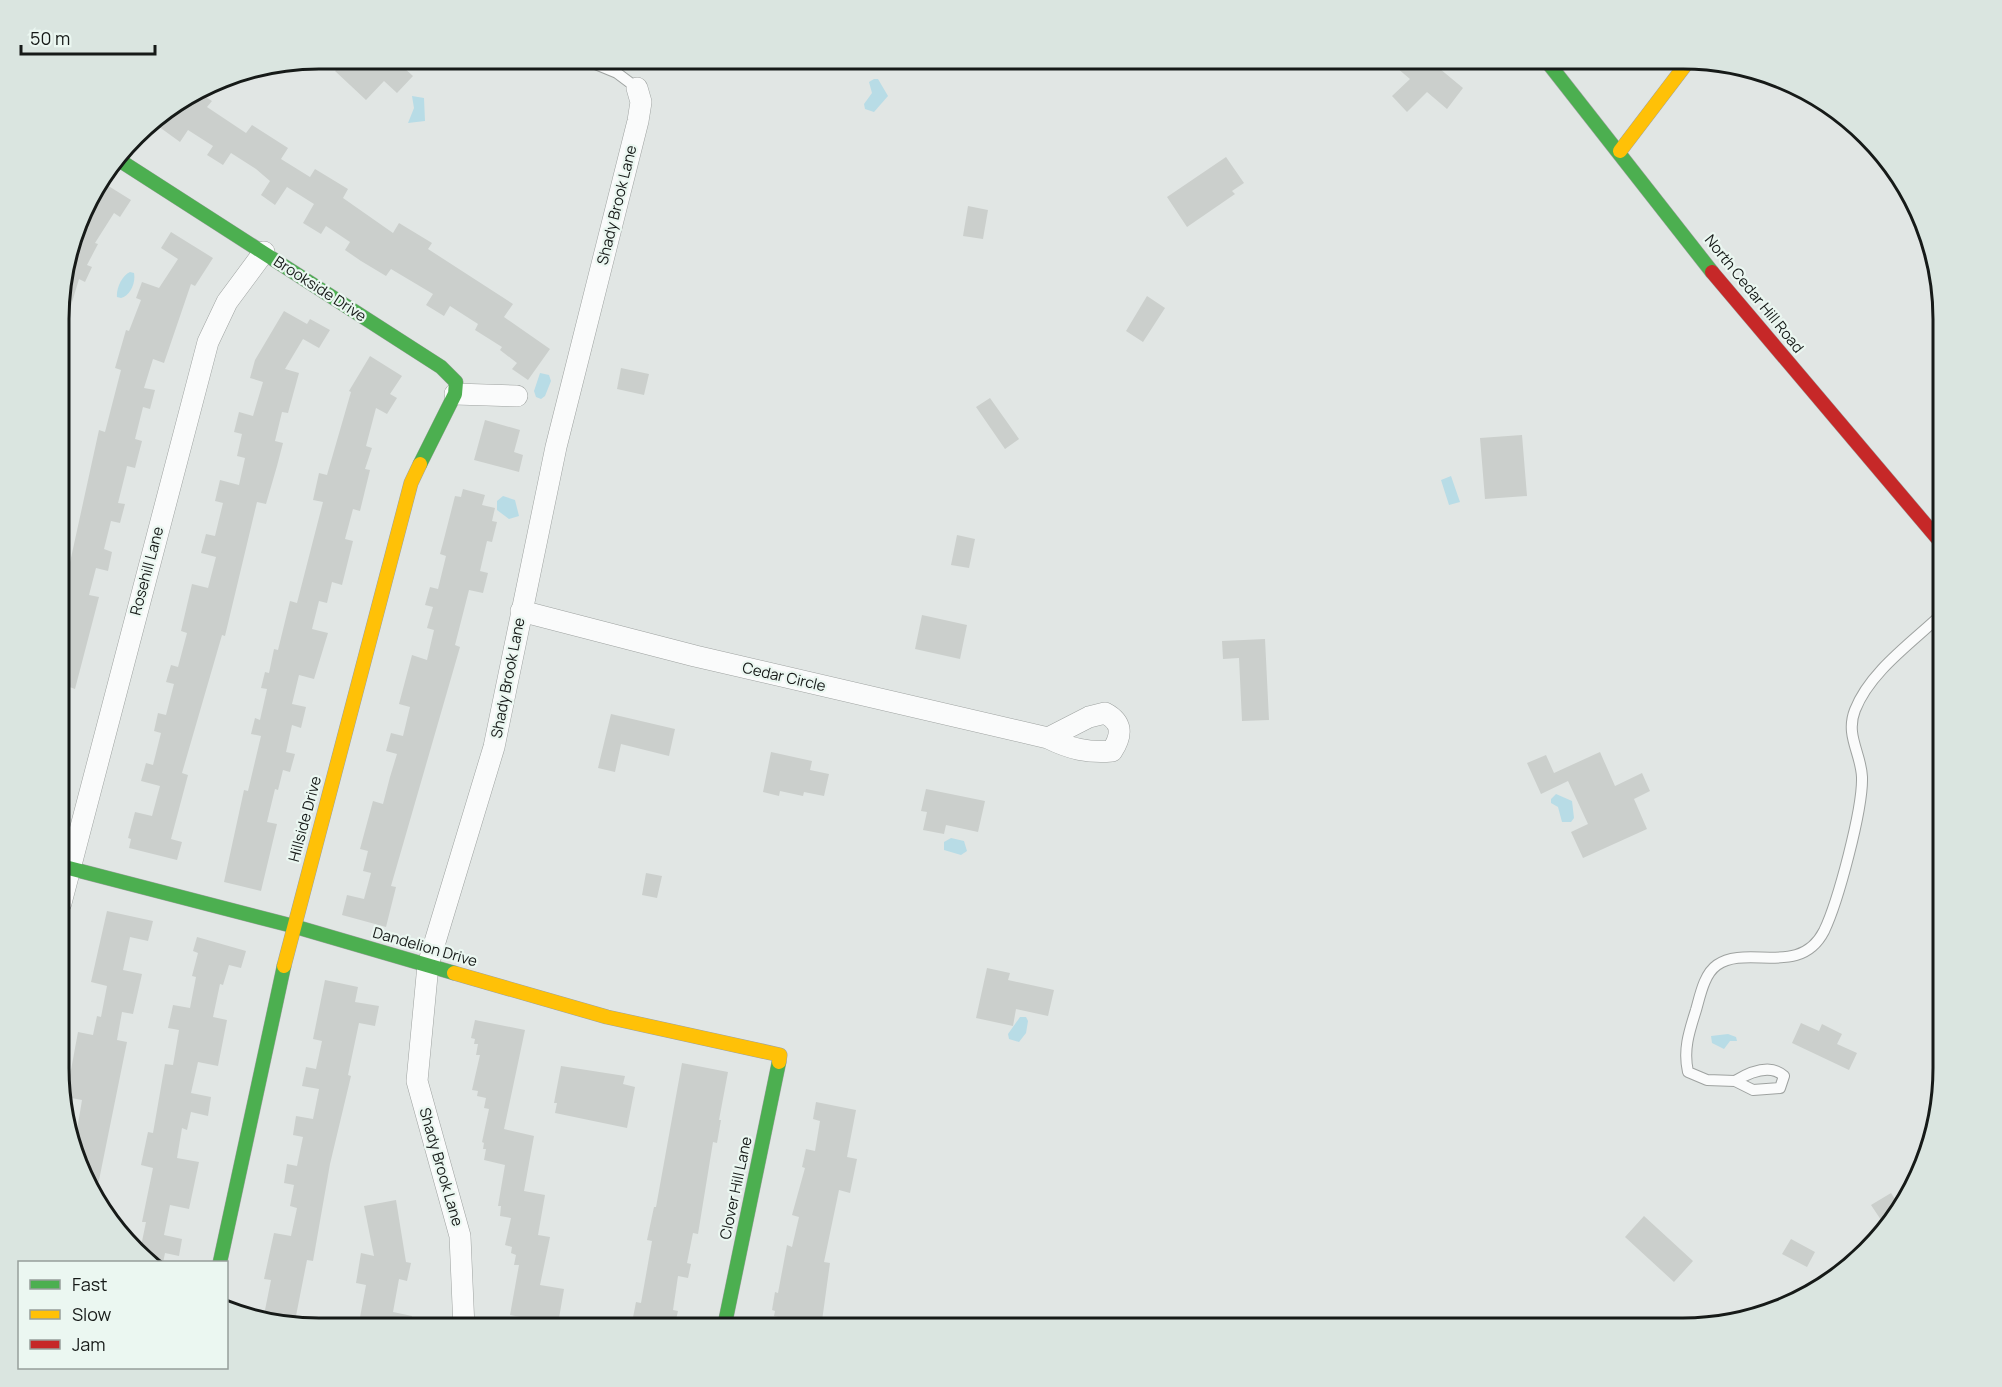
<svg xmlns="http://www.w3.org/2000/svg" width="2002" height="1387" viewBox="0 0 2002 1387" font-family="Manrope,sans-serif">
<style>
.water{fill:#b8dce6}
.building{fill:#cbcfcc}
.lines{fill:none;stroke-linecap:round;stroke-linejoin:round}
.lane-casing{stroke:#9ea2a0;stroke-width:12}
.street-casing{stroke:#9ea2a0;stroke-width:22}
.fast-casing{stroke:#9ea2a0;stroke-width:15}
.slow-casing{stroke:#9ea2a0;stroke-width:15}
.jam-casing{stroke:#9ea2a0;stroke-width:15}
.lane{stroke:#fafbfb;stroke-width:10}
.street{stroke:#fafbfb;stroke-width:21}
.fast{stroke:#4caf50;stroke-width:14}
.slow{stroke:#ffc107;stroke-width:14}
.jam{stroke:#c62828;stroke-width:14}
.labels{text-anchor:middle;stroke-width:4.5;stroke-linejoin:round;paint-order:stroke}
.street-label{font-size:15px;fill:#161a18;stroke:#ebf7f1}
.rim{fill:none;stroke:#161a18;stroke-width:3}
</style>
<rect width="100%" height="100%" fill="#e1e6e4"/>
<path class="water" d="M874 79H878L888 96 874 112 865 109 864 104 872 93 869 82Z
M412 96 424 98 425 121 408 123 414 108Z
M130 272 134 273C136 283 130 296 121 298L117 297C116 289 122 275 130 272Z
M540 373 549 375 551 381 545 396 541 399 536 397 534 391Z
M1451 476 1460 502 1449 505 1441 480Z
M503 496 515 500 519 516 509 519 497 510V501Z
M1556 794 1572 801 1574 818 1571 822H1562L1558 807 1551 803V799Z
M951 838 964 841 967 851 961 855 944 850V842Z
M1020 1017H1026L1028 1021 1026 1033 1019 1042 1009 1039 1008 1034Z
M1728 1034 1736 1037 1737 1041H1730L1724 1049 1712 1043 1711 1036Z"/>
<path class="building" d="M330 58 394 59 413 76 397 93 384 81 366 100 335 71 339 67Z
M1405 59H1428L1463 88 1447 109 1427 92 1407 112 1392 96 1410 79 1397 68Z
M198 92 212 101 207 107 246 133 252 125 288 148 281 159 310 177 315 169 348 189 343 198 393 233 399 223 432 243 428 249 513 304 504 317 550 349 528 380 512 369 517 363 500 350 502 347 475 330 478 324 450 306 444 316 426 305 433 294 391 269 386 276 361 261 345 250 350 242 326 226 321 234 303 223 314 204 287 187 275 205 261 195 270 181 256 169 231 153 223 165 207 155 213 146 188 130 180 142 151 121Z
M1226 157 1244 183 1232 191 1235 194 1187 227 1167 197Z
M102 182 131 200 120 217 114 213 95 243 98 244 87 265 92 267 85 282 79 279 64 329H61V285L86 203Z
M968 206 988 210 983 239 963 236Z
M171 232 213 258 195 286 191 284 164 363 153 359 144 388 155 390 150 409 143 407 135 439 142 441 135 468 127 466 126 471 118 503 125 504 120 523 111 521 104 549 112 552 108 571 96 568 89 595 99 597 75 689 61 684V577L63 566 69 567 99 430 105 432 121 370 115 368 126 330 129 331 141 300 136 298 142 282 159 288 178 259 161 248Z
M1147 296 1165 308 1143 342 1126 331Z
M284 311 307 324 310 319 330 330 319 348 303 339 285 369 299 373 288 413 282 412 275 441 283 443 277 466 266 504 257 502 225 636 222 635 182 773 188 775 171 839 182 842 177 860 129 848 131 839 128 838 135 812 152 816 160 786 141 781 146 763 153 765 161 733 154 731 158 713 166 715 174 684 166 682 171 665 178 667 187 633 181 631 192 584 208 588 216 557 201 553 206 534 215 536 223 503 215 501 220 480 239 485 245 458 237 456 242 434 234 432 239 412 253 416 263 382 250 378 255 360Z
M370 356 402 376 390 394 397 398 387 414 376 408 366 446 372 448 365 469 370 470 360 511 353 509 345 539 353 541 342 585 332 582 327 603 319 601 312 629 328 633 314 679 299 675 292 704 306 707 301 728 292 725 286 752 295 754 290 772 283 770 278 790 275 789 267 822 277 824 261 891 224 882 244 790 248 791 261 736 251 734 255 718 260 720 267 689 261 688 265 672 269 673 274 649 278 650 290 601 297 603 323 502 313 500 319 473 327 475 351 392 349 391Z
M621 368 649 374 644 395 617 389Z
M990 398 1019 439 1005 449 976 407Z
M485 420 520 430 514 452 523 455 519 472 474 460Z
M1522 435 1527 496 1485 499 1480 438Z
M463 489 485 495 482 505 495 508 492 521 497 522 492 542 487 541 480 571 488 573 483 593 469 590 455 645 460 647 391 886 396 887 386 927 342 915 347 895 364 899 371 873 363 871 368 851 360 849 373 801 383 804 390 777 397 754 386 751 391 733 403 736 410 707 399 704 412 655 427 660 434 630 427 628 433 607 425 605 430 587 438 589 446 556 440 554 444 539 455 496 461 497Z
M957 535 975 539 969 568 951 565Z
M922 615 967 625 960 659 915 649Z
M1265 639 1269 720 1242 721 1239 658 1223 659 1222 641Z
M611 714 675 729 669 756 621 744 615 772 598 768Z
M771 752 812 761 810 770 829 774 824 796 804 792 803 796 780 791 779 796 763 792Z
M1600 752 1615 786 1642 773 1650 791 1634 799 1647 829 1583 858 1571 832 1588 824 1568 781 1541 794 1527 763 1546 755 1554 773Z
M926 789 985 801 978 832 946 825 944 834 923 830 927 812 921 811Z
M646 873 662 876 657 898 642 895Z
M107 911 153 921 148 941 130 937 123 970 142 974 133 1014 122 1012 117 1040 127 1042 95 1200 70 1129 77 1130 82 1100 66 1097 78 1032 93 1035 97 1016 101 1017 107 986 91 982Z
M197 937 246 951 241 968 229 965 223 985 220 984 213 1017 227 1020 218 1066 198 1062 191 1093 211 1097 208 1116 191 1112 187 1130 182 1128 177 1158 199 1162 189 1209 170 1205 164 1235 182 1239 179 1256 165 1253 163 1263H150L140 1251 146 1222H142L153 1168 141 1165 148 1132 153 1133 165 1064 173 1065 179 1030 168 1028 173 1005 190 1008 196 977 192 976 198 953 193 951Z
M987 968 1010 973 1008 980 1054 990 1048 1016 1016 1009 1013 1026 976 1018Z
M325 980 358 987 355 1002 379 1006 375 1026 359 1023 348 1075 351 1076 330 1164 313 1261 307 1260 294 1326 263 1320 271 1280 264 1279 274 1233 291 1236 297 1208 290 1206 294 1185 284 1183 287 1164 297 1166 303 1137 293 1135 296 1116 313 1119 319 1089 302 1086 306 1067 316 1069 322 1041 313 1039Z
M475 1020 525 1030 504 1129 534 1136 524 1191 545 1195 538 1235 550 1237 540 1285 564 1289 558 1324 510 1315 519 1265H514L516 1255 511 1253 512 1247 505 1245 511 1218 500 1216 501 1206H498L505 1165 484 1160 486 1149H483L484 1143 482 1142 489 1109 484 1108 486 1098 477 1096 478 1091 472 1090 480 1055H476L478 1044H474L475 1039 471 1038Z
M1801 1023 1819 1031 1822 1024 1842 1034 1837 1044 1857 1053 1849 1070 1792 1043Z
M682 1063 728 1072 719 1120H721L717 1143 713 1142 698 1234 693 1233 687 1263 691 1264 688 1278 678 1276 673 1310 678 1311 674 1328H631L636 1302 641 1303 652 1241 647 1240 654 1207H656Z
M561 1066 625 1076 623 1084 635 1087 627 1128 555 1113 557 1103H554Z
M816 1102 856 1110 847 1157 857 1159 850 1193 839 1190 824 1262 830 1263 821 1328H776L778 1317 774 1316 775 1311 772 1310 775 1292 778 1293 787 1245 792 1247 799 1217 792 1215 805 1168 802 1167 806 1149 815 1151 820 1121 813 1119Z
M1891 1193 1900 1207 1887 1229 1871 1205Z
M396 1200 406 1262 411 1263 407 1281 399 1279 393 1312 412 1316 410 1328H358L366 1285 356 1283 361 1253 374 1256 364 1206Z
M1644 1216 1693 1261 1674 1282 1625 1237Z
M1791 1239 1815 1252 1807 1267 1782 1254Z"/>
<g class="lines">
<g class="lane-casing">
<path id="lane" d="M583 59 617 73 637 88
M1735 1081C1750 1072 1770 1063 1784 1076L1780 1088 1753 1090 1735 1081 1707 1080 1688 1072C1683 1050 1689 1032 1696 1010 1700 996 1704 974 1717 965 1747 944 1800 978 1824 931 1838 902 1863 809 1862 777 1861 753 1845 735 1855 710 1870 671 1914 641 1943 613"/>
</g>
<g class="street-casing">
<path id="street" d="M455 394 517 396
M521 611 695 656 1048 738C1070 749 1088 753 1112 751 1123 734 1122 722 1105 713L1089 717 1048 738
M61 903 208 342 227 302 264 252
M464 1328 460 1236 417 1081 428 965 494 747 556 447 638 121 641 102 637 88"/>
</g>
<g class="fast-casing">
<path id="fast" d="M1545 59 1712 272
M119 160 441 367 456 382 455 394 420 464
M61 866 293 926 454 973
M220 1262 284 966
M724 1328 779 1062"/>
</g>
<g class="slow-casing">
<path id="slow" d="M1620 151 1690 59
M284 966 411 483 420 464
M454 973 607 1017 780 1055 779 1062"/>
</g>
<g class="jam-casing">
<path id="jam" d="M1712 272 1943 545"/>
</g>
<use href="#lane" class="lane"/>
<use href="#street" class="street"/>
<use href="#fast" class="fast"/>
<use href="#slow" class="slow"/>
<use href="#jam" class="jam"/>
</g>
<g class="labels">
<g class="street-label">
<text transform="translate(617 205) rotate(-76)" y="5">Shady Brook Lane</text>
<text transform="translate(320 289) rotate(33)" y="5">Brookside Drive</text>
<text transform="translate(1754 294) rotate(51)" y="5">North Cedar Hill Road</text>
<text transform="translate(147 571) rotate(-75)" y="5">Rosehill Lane</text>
<text transform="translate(784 677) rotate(13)" y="5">Cedar Circle</text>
<text transform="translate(508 678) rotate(-79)" y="5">Shady Brook Lane</text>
<text transform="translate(305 819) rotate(-75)" y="5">Hillside Drive</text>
<text transform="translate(425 947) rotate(16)" y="5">Dandelion Drive</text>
<text transform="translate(441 1167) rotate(74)" y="5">Shady Brook Lane</text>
<text transform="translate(736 1188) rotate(-78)" y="5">Clover Hill Lane</text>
</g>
</g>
<path d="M0 0H2002V1387H0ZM319 69H1683A250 250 0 0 1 1933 319V1068A250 250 0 0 1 1683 1318H319A250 250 0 0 1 69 1068V319A250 250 0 0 1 319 69Z" fill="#dae5e0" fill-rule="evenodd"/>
<path class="rim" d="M319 69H1683A250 250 0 0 1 1933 319V1068A250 250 0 0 1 1683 1318H319A250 250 0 0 1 69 1068V319A250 250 0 0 1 319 69Z"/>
<rect x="18" y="1261" width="210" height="108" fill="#ebf7f1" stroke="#969f9a" stroke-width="1.5"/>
<rect x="30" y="1280" width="30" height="9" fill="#4caf50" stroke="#969f9a" stroke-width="1.5"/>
<text x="72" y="1291" font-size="18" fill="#161a18">Fast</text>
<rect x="30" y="1310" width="30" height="9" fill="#ffc107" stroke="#969f9a" stroke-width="1.5"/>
<text x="72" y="1321" font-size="18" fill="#161a18">Slow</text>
<rect x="30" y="1340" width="30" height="9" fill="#c62828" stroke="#969f9a" stroke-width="1.5"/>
<text x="72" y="1351" font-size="18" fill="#161a18">Jam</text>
<path d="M21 45v9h134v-9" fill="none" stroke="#161a18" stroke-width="3"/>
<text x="30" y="45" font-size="18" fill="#161a18" stroke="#ebf7f1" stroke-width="4.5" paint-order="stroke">50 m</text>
</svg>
